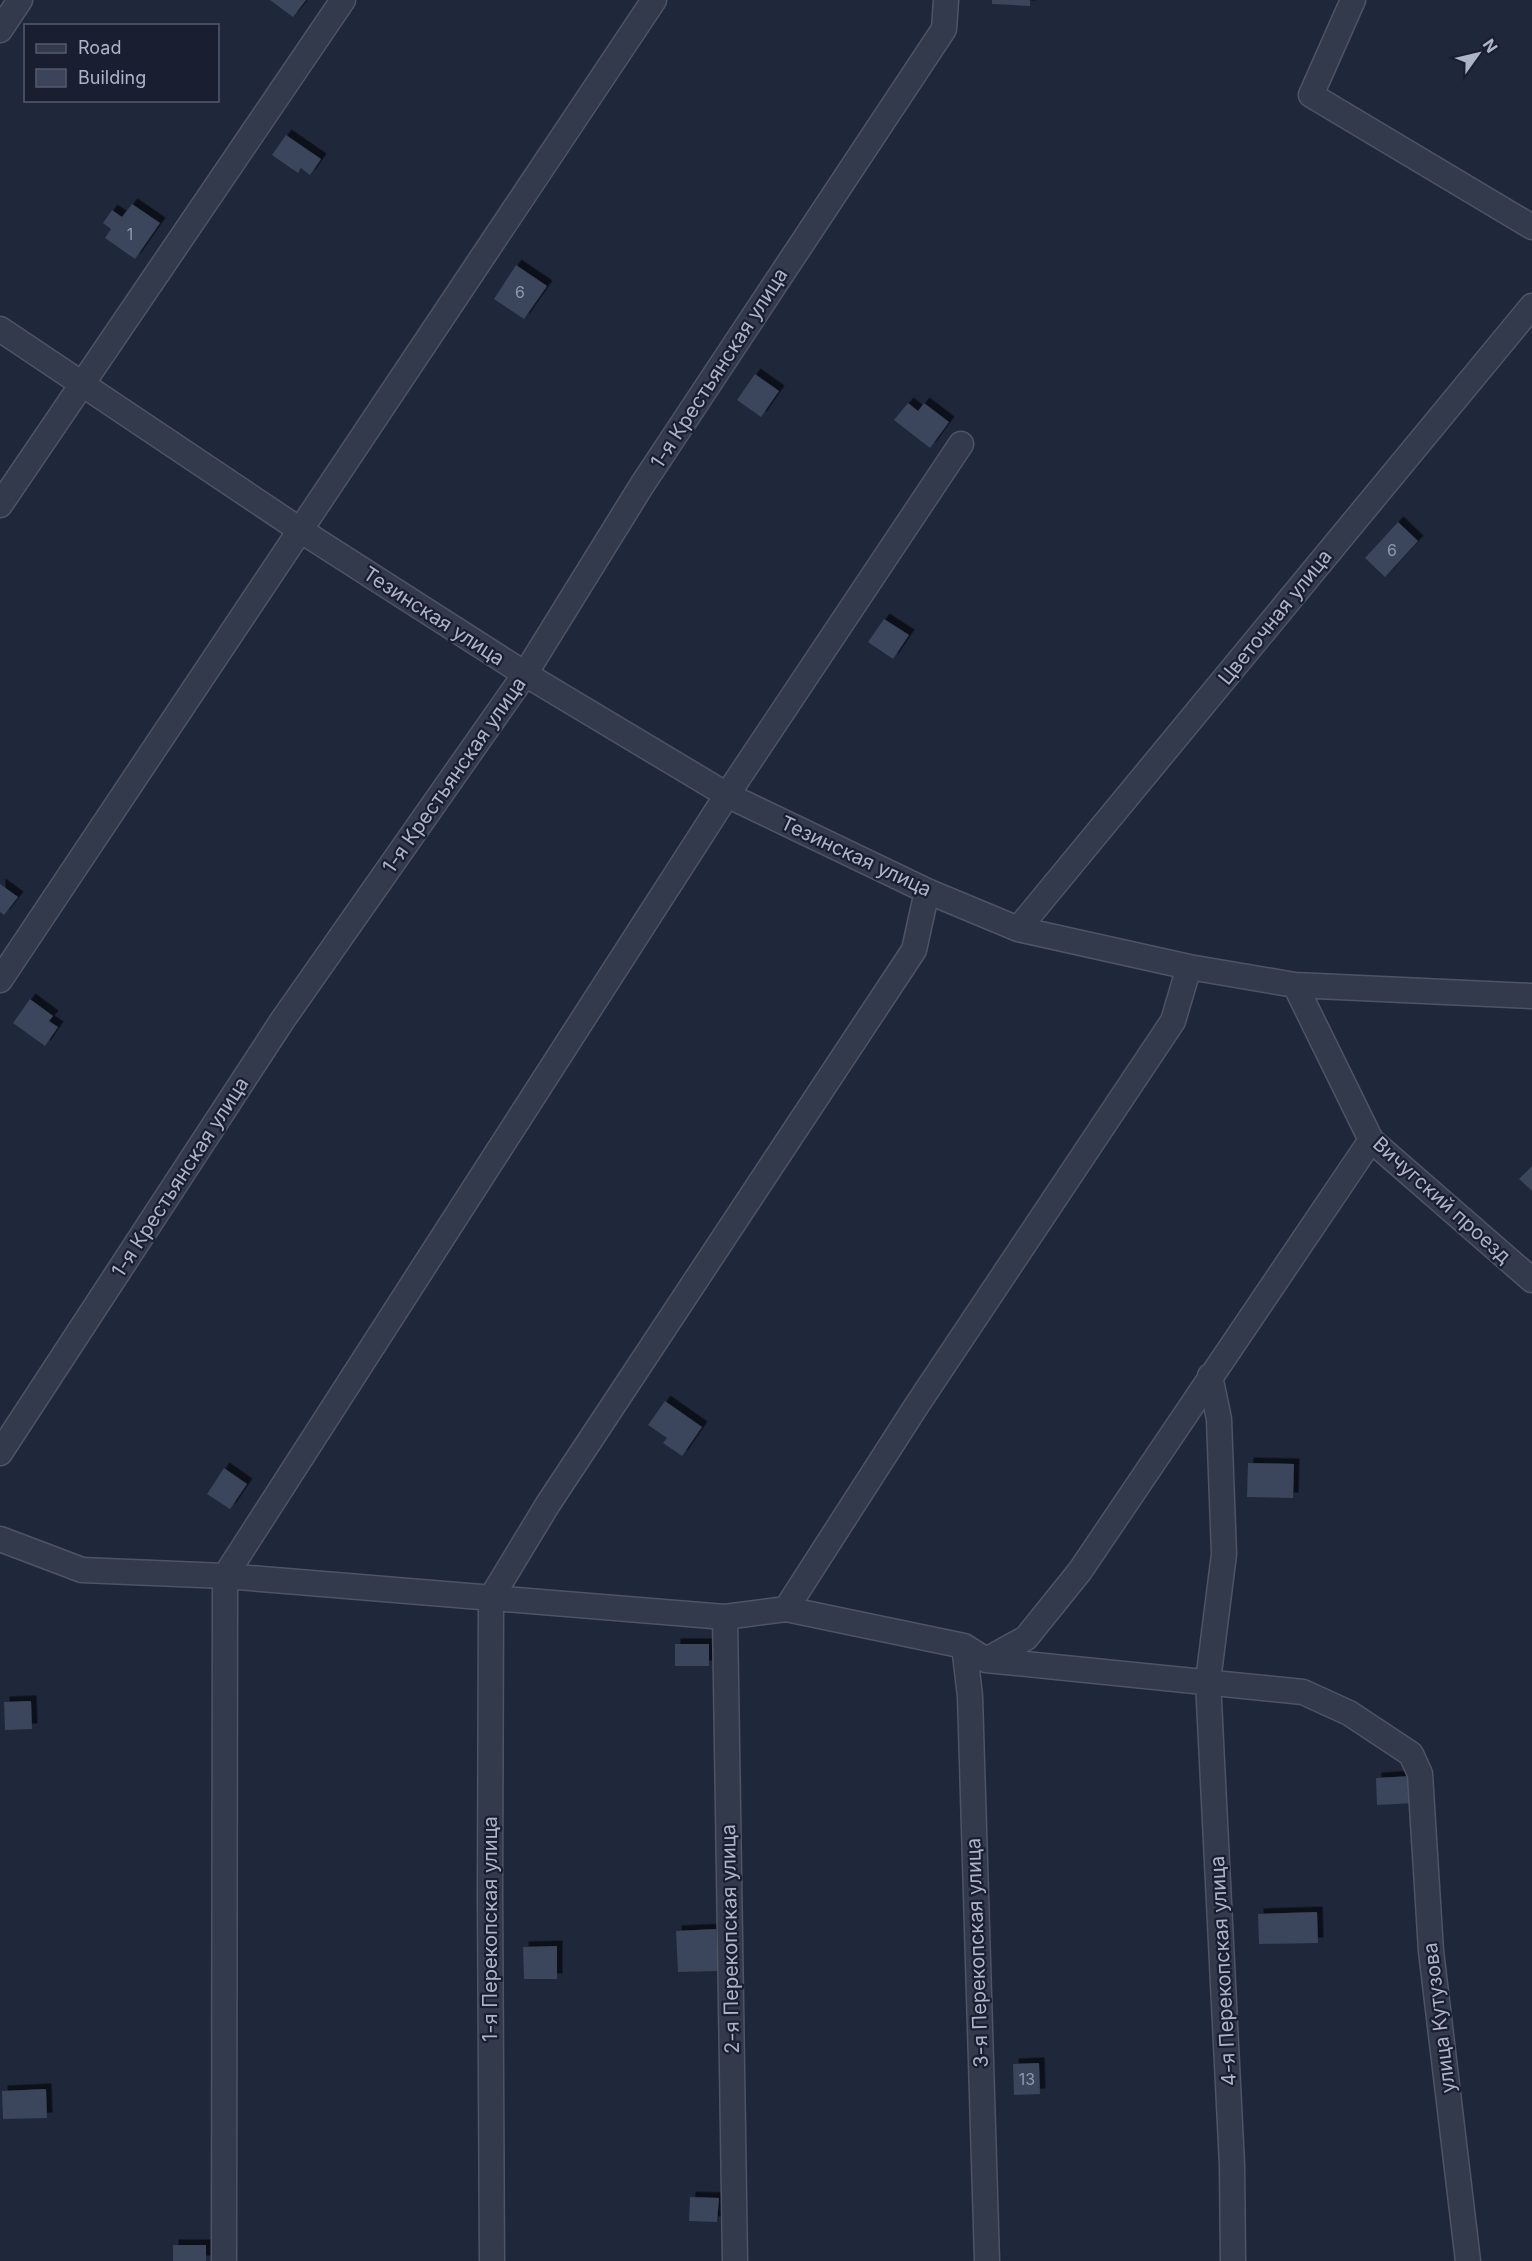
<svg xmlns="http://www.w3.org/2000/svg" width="1532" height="2261" viewBox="0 0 1532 2261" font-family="Inter,sans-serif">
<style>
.building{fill:#3b445b;filter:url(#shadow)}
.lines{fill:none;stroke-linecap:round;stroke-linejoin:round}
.minor-casing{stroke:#4e5466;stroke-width:27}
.minor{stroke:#333a4c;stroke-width:24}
.labels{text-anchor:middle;stroke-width:4.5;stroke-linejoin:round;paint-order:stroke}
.number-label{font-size:16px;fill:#9198ad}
.street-label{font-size:20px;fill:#aeb4c8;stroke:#191f30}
</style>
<defs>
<filter id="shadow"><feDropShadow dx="5.5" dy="-5.5" stdDeviation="0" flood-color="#0009"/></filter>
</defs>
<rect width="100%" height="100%" fill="#1f273b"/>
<path class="building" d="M270 0H306L293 17Z
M992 0H1030V6L992 4Z
M286 135 321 159 310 175 301 168 298 173 272 155Z
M132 204 160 223 135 259 105 238 111 229 103 223 112 210 122 217Z
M516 265 547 286 524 319 494 299Z
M755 374 779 391 761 417 737 400Z
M908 403 918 411 924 403 949 422 930 448 894 420Z
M1398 522 1418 541 1385 577 1365 558Z
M884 619 909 635 893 659 868 642Z
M0 884 18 897 4 915 0 912Z
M30 999 53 1016 49 1021 58 1027 45 1046 13 1023Z
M1532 1166V1191L1519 1179Z
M665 1401 702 1427 682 1456 663 1443 667 1438 648 1425Z
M1248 1463 1294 1464 1293 1498 1247 1497Z
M224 1468 247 1484 230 1509 207 1494Z
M675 1644H709V1666H675Z
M31 1701 32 1729 5 1730 4 1702Z
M1413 1776 1415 1803 1377 1805 1376 1778Z
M1317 1912 1318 1943 1259 1944 1258 1914Z
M716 1929 718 1971 678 1972 676 1931Z
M557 1946V1979H524L523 1947Z
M1039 2063 1040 2094 1014 2095 1013 2064Z
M46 2089 47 2118 3 2119 2 2091Z
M690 2197 719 2198 717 2222 689 2221Z
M173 2245H206V2261H173Z"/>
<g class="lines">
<g class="minor-casing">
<path id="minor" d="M1353 0 1311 95 1532 227
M0 30 20 0
M0 329 300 530 525 674 727 795 927 891 1018 929 1189 967 1295 985 1532 996
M0 505 343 0
M1018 929 1532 306
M0 980 654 0
M1295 985 1371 1140 1532 1280
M1210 1376 1219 1419 1224 1554 1208 1681 1232 2165 1233 2261
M0 1453 282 1021 525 674 642 485 944 29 946 0
M0 1539 82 1570 225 1576 725 1617 786 1609 964 1646 986 1660 1303 1692 1349 1713 1411 1754 1420 1774 1431 1951 1468 2261
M786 1609 917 1405 1173 1021 1189 967
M725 1617 735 2261
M964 1646 970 1696 987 2261
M986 1660 1026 1638 1080 1571 1371 1140
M224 2261 225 1576 727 795 961 444
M492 2261 490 1894 491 1598 548 1504 914 950 927 891"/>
</g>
<use href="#minor" class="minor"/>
</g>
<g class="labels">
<g class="number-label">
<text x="130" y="240">1</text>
<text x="520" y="298">6</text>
<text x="1392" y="556">6</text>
<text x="1027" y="2085">13</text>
</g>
<g class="street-label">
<text transform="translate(719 368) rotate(-57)" y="7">1-я Крестьянская улица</text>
<text transform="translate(434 616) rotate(33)" y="7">Тезинская улица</text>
<text transform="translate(1275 617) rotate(-51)" y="7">Цветочная улица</text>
<text transform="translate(454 775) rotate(-55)" y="7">1-я Крестьянская улица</text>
<text transform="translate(856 856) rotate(25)" y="7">Тезинская улица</text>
<text transform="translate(180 1177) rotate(-57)" y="7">1-я Крестьянская улица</text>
<text transform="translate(1442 1200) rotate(42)" y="7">Вичугский проезд</text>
<text transform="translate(490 1929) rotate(-90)" y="7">1-я Перекопская улица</text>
<text transform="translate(730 1939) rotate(-91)" y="7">2-я Перекопская улица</text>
<text transform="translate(977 1953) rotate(-92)" y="7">3-я Перекопская улица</text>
<text transform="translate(1223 1971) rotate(-93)" y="7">4-я Перекопская улица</text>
<text transform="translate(1439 2018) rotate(-97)" y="7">улица Кутузова</text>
</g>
</g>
<rect x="24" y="24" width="195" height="78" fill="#191f30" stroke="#555b6d" stroke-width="1.5"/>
<rect x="36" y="44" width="30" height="9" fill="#333a4c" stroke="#555b6d" stroke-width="1.5"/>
<text x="78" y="54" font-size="18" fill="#aeb4c8">Road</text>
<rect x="36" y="69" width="30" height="18" fill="#3b445b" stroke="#555b6d" stroke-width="1.5"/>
<text x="78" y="84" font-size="18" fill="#aeb4c8">Building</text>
<g transform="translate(1478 54) rotate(56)" stroke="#191f30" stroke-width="4.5" paint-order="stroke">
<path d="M0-4.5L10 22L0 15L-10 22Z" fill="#aeb4c8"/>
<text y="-9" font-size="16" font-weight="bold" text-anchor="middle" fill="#aeb4c8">N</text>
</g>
</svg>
